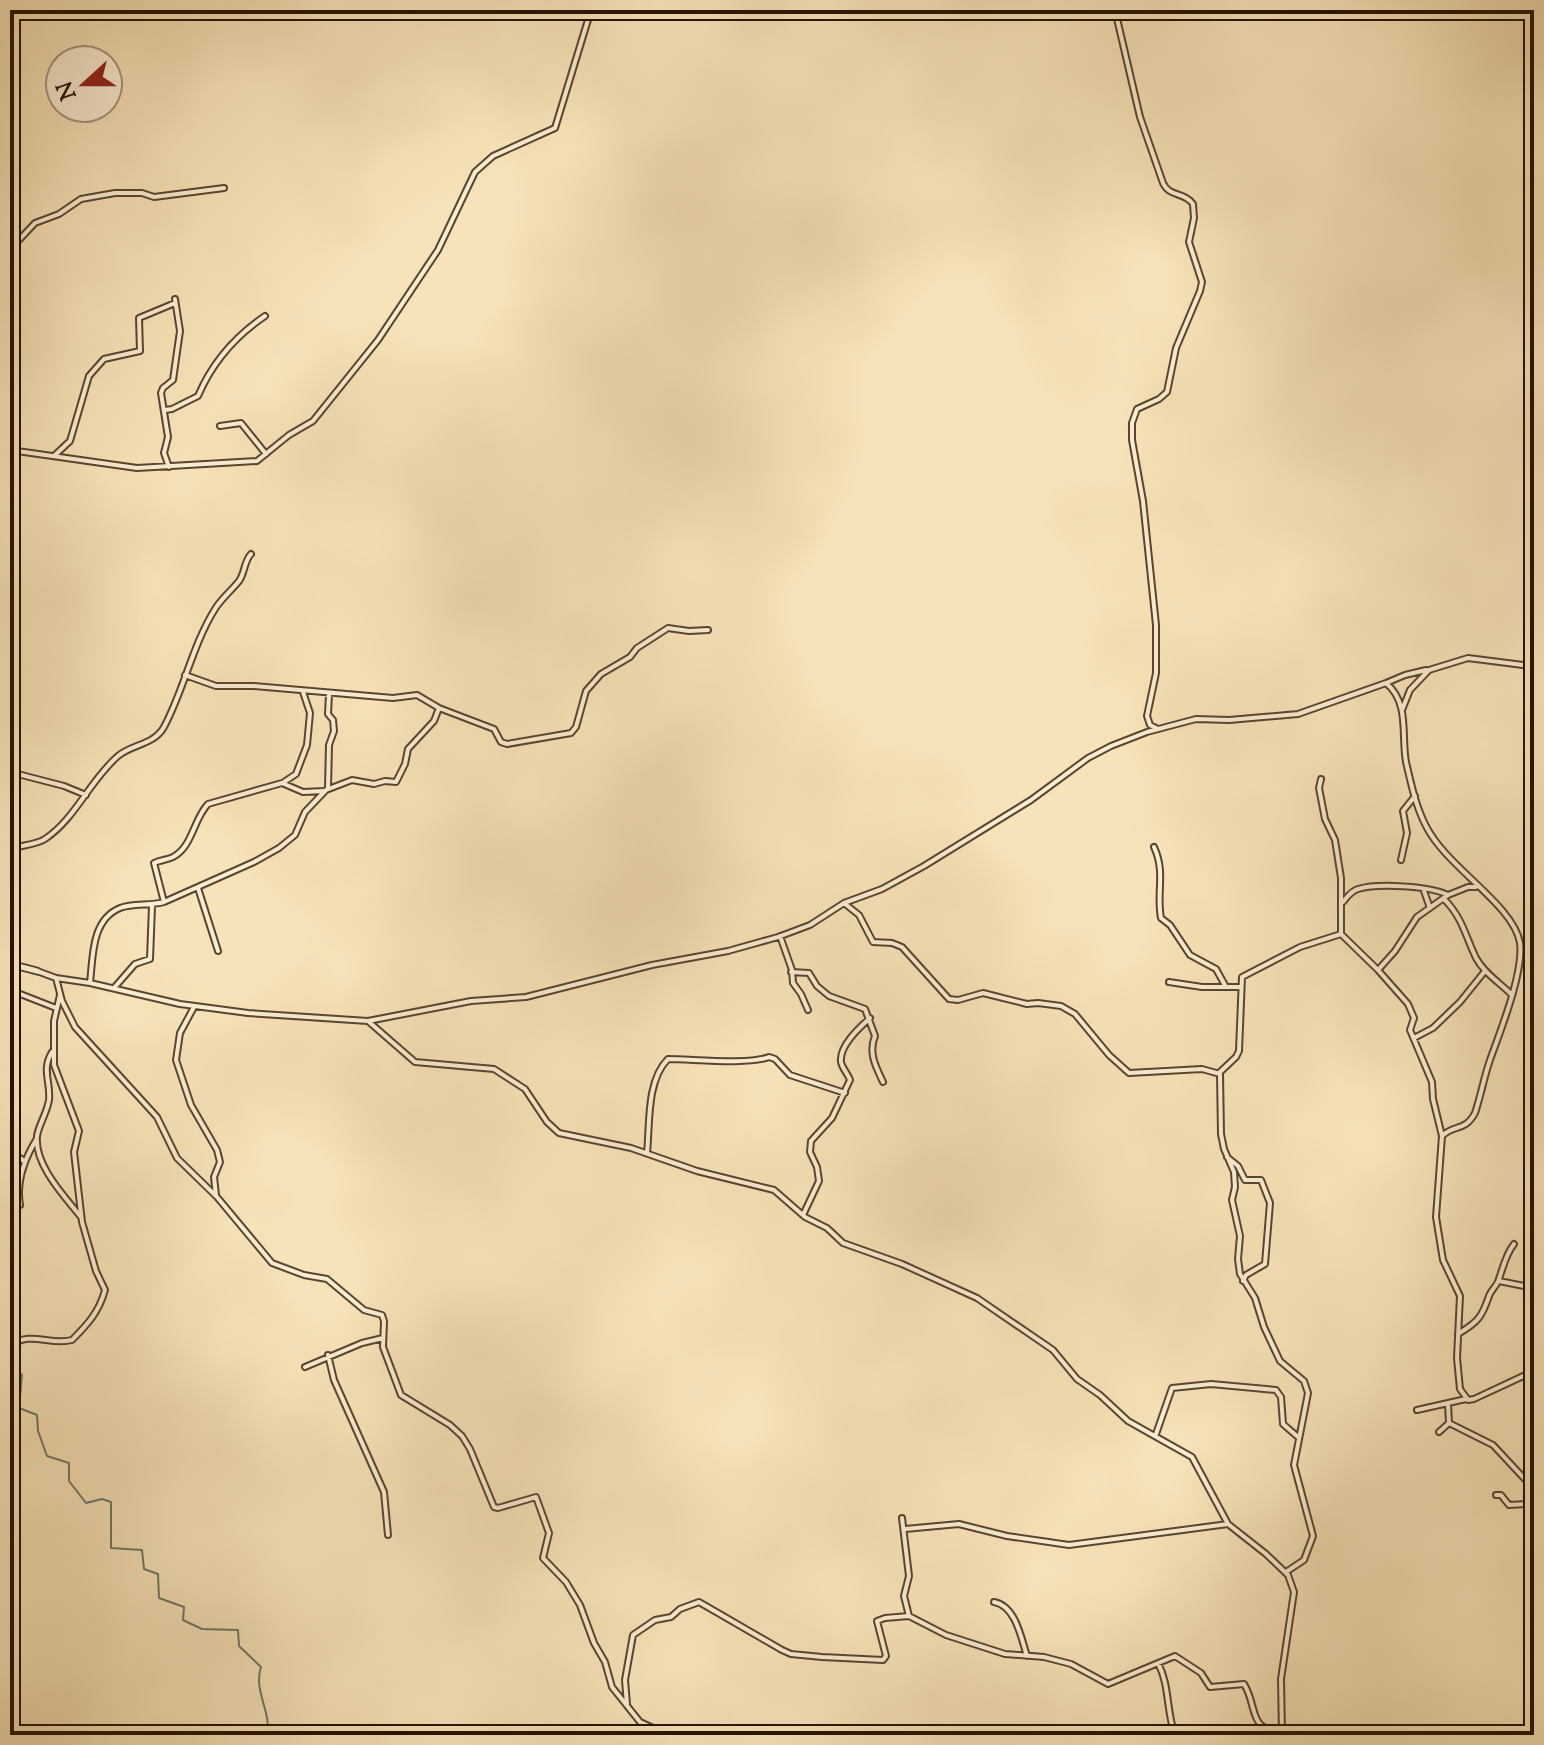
<svg xmlns="http://www.w3.org/2000/svg" width="1544" height="1745" viewBox="0 0 1544 1745" font-family="'Sorts Mill Goudy',serif">
<style>
.lines{fill:none;stroke-linecap:round;stroke-linejoin:round}
.stream{stroke:#6d7969;stroke-width:2}
.minor-casing{stroke:#59462e;stroke-width:8}
.tertiary-casing{stroke:#59462e;stroke-width:9}
.minor{stroke:#faedd2;stroke-width:4}
.tertiary{stroke:#faedd2;stroke-width:5}
</style>
<rect width="100%" height="100%" fill="#f7e3b9"/>
<filter id="stains"><feTurbulence type="fractalNoise" baseFrequency=".0025" numOctaves="4"/><feColorMatrix values="0 0 0 0 .2 0 0 0 0 .09 0 0 0 0 .02 0 0 0 .5 -.17"/></filter>
<radialGradient id="worn" r=".72"><stop offset=".6" stop-color="#630" stop-opacity="0"/><stop offset="1" stop-color="#630" stop-opacity=".3"/></radialGradient>
<g class="lines">
<path class="stream" d="M10 1364 22 1375 19 1408 37 1415 38 1431 47 1456 69 1463V1481L86 1503 102 1499 111 1502V1548L142 1550 144 1569 158 1574 159 1598 184 1607 183 1620 202 1629 238 1630 239 1646 261 1667C253 1691 272 1712 267 1735"/>
<g class="minor-casing">
<path id="minor" d="M1115 10 1140 117 1163 183C1169 197 1185 192 1193 204L1194 218 1189 242 1202 282 1200 291 1176 348 1167 392 1159 399 1137 409 1132 423V440L1143 501 1156 625V673L1147 716 1150 725 1158 729
M10 245 19 240 35 223 59 214 81 199 115 193H142L154 197 224 188
M165 410 172 409 198 396C212 363 234 337 265 316
M220 426 241 423 266 454
M10 450 137 468 257 461 289 435 313 421 378 340 438 250 475 172 493 156 555 128 591 10
M54 456 70 441 89 376 104 359 140 351 139 318 175 303
M169 467 164 453 168 437 161 393 163 388 173 380 180 331 175 299
M185 675 216 686H253L393 698 417 695 439 708 494 729 501 742 507 744 571 733 576 727 586 691 601 674 630 657 637 648 668 628 689 631 708 630
M1386 683 1405 675 1426 670
M1402 710 1410 690 1429 670 1468 658 1523 665 1534 661
M10 772 64 786 86 795
M1321 779 1319 788 1325 819 1335 840 1341 878V934L1378 970 1408 1004 1414 1018 1410 1030 1432 1082 1433 1099 1442 1136
M284 782 296 774 307 745 310 713 303 692
M328 788 329 745 334 731 333 720 328 714 329 694
M1154 847C1166 873 1156 892 1161 918L1170 925 1190 955 1216 969 1226 987
M10 849C21 845 36 845 45 839 76 818 90 780 118 756 132 744 154 745 164 727 184 690 192 646 215 609 221 599 231 591 239 581 245 573 244 561 251 554
M1401 860 1407 833 1403 811 1415 796
M198 888 218 951
M1424 891 1430 908
M1444 899C1463 918 1466 938 1476 958 1484 973 1499 982 1511 994
M164 902 154 863C160 860 167 860 173 857 193 846 193 820 208 804L282 783 303 792 324 791
M1343 902C1347 897 1351 891 1358 889 1378 883 1430 886 1448 895
M844 903 859 915 873 942 892 943 902 947 949 999 958 1000 983 993 1027 1004 1038 1003 1061 1006 1075 1014 1109 1055 1129 1073 1202 1069 1220 1074 1221 1134 1224 1149 1234 1172 1235 1187 1232 1200 1240 1236 1238 1259 1240 1274 1255 1298 1264 1327 1280 1361 1304 1381 1308 1393 1294 1465 1313 1536 1304 1560 1286 1572
M780 936 792 970 793 983 801 994 808 1010
M1378 970 1395 951 1417 917 1448 895 1468 887H1476
M37 971 56 978 90 983 180 1004 248 1013 368 1021 415 1062 494 1069 525 1089 547 1122 559 1133 631 1148 697 1171 774 1190 805 1217 827 1228 843 1243 902 1264 977 1298 1053 1350 1077 1379 1100 1395 1128 1421 1192 1457 1228 1524 1266 1554 1288 1575 1294 1592 1281 1679 1282 1735
M791 972 809 973 817 986 829 996 865 1009 875 1036C868 1053 876 1067 883 1082
M56 978 62 1001 75 1027 157 1117 177 1158 217 1197 272 1263 304 1275 327 1279 364 1310 382 1315 384 1321 383 1347 401 1395 450 1425 462 1436 470 1449 494 1507 498 1508 536 1497 549 1533 543 1558 566 1582 580 1605 594 1643 605 1662 612 1687 640 1722 668 1735
M1169 982 1202 987H1240
M90 983C93 957 91 920 120 908 133 903 150 906 164 902L254 862 279 848 295 835 305 812 326 790 352 780 374 784 385 781 396 782 405 764 408 749 434 721 439 708
M114 988 135 964 150 959 152 906
M10 990 56 1008
M194 1007 180 1033 176 1060 191 1105 217 1150 220 1162 214 1177 216 1195
M368 1021 471 1001 526 997 652 965 728 951 778 937 810 925 844 903 882 889 924 866 1031 800 1088 758 1111 746 1147 732 1196 719 1229 720 1298 714 1386 683C1410 703 1401 735 1406 762 1411 784 1416 807 1426 826 1446 867 1514 905 1520 943 1524 972 1500 1032 1490 1060 1484 1077 1481 1095 1475 1113 1465 1132 1454 1124 1442 1136L1436 1217 1443 1260 1460 1296 1457 1358 1460 1389 1468 1400 1474 1399 1534 1371
M1414 1038 1433 1028 1460 1002 1485 971
M52 1052C41 1070 51 1082 49 1100 47 1113 39 1124 37 1136 34 1165 65 1197 81 1217
M1219 1073 1236 1057 1239 1051 1242 977 1300 947 1341 934
M10 1151 24 1161
M647 1153C650 1125 646 1081 668 1059 693 1059 748 1065 769 1057L775 1059 790 1075 845 1093
M1227 1157 1238 1166 1245 1180H1261L1270 1203 1265 1264 1246 1275 1243 1281
M20 1205C16 1182 24 1160 36 1140
M803 1215 819 1181 817 1167 810 1152 811 1141 832 1118 850 1080C848 1074 842 1068 841 1062 839 1046 859 1028 870 1018
M1499 1281 1534 1288
M1458 1334C1478 1322 1482 1317 1489 1296 1491 1290 1497 1286 1499 1279 1503 1267 1506 1254 1514 1244
M10 1346C30 1330 50 1346 72 1340 88 1324 99 1312 105 1290L96 1271 82 1222 74 1152 79 1131 54 1065V1021L60 995
M328 1355 334 1380 384 1492 388 1535
M305 1367 362 1343 383 1338
M1417 1410 1466 1399
M1449 1423 1493 1445 1534 1489
M1439 1432 1449 1423 1448 1404
M1156 1434 1172 1388 1211 1384 1276 1390 1281 1397 1283 1424 1298 1437
M1496 1495H1501L1509 1505 1527 1504 1534 1498
M902 1518 909 1576 904 1596 909 1616
M905 1529 959 1524 1007 1536 1069 1545 1228 1524
M994 1602C1016 1606 1021 1638 1027 1656
M1158 1663C1170 1686 1166 1711 1175 1735
M627 1704 625 1680 633 1635 655 1620 671 1617 680 1609 699 1602 782 1650 791 1654 822 1657 883 1660 886 1656 877 1621 885 1618 909 1616 946 1635 1005 1654 1044 1657 1071 1664 1108 1684 1175 1656 1201 1673 1210 1687 1244 1684C1258 1706 1247 1730 1281 1731
M638 1735 642 1724"/>
</g>
<g class="tertiary-casing">
<path id="tertiary" d="M10 964 37 971"/>
</g>
<use href="#minor" class="minor"/>
<use href="#tertiary" class="tertiary"/>
</g>
<rect width="1544" height="1745" fill="none" stroke="#f7e3b9" stroke-width="40"/>
<rect x="12" y="12" width="1520" height="1721" fill="none" stroke="#241200" stroke-width="4"/>
<rect x="20" y="20" width="1504" height="1705" fill="none" stroke="#241200" stroke-width="2"/>
<g transform="translate(84 84) rotate(249)"><circle r="38" fill="#faedd2" stroke="#a4957e" stroke-width="2"/>
<path d="M0-6L14 30L0 20L-14 30Z" fill="#8f2418"/>
<text y="-12" font-size="22" font-weight="bold" text-anchor="middle" fill="#241200">N</text>
</g>
<rect width="100%" height="100%" filter="url(#stains)"/>
<rect width="100%" height="100%" fill="url(#worn)"/>
</svg>
